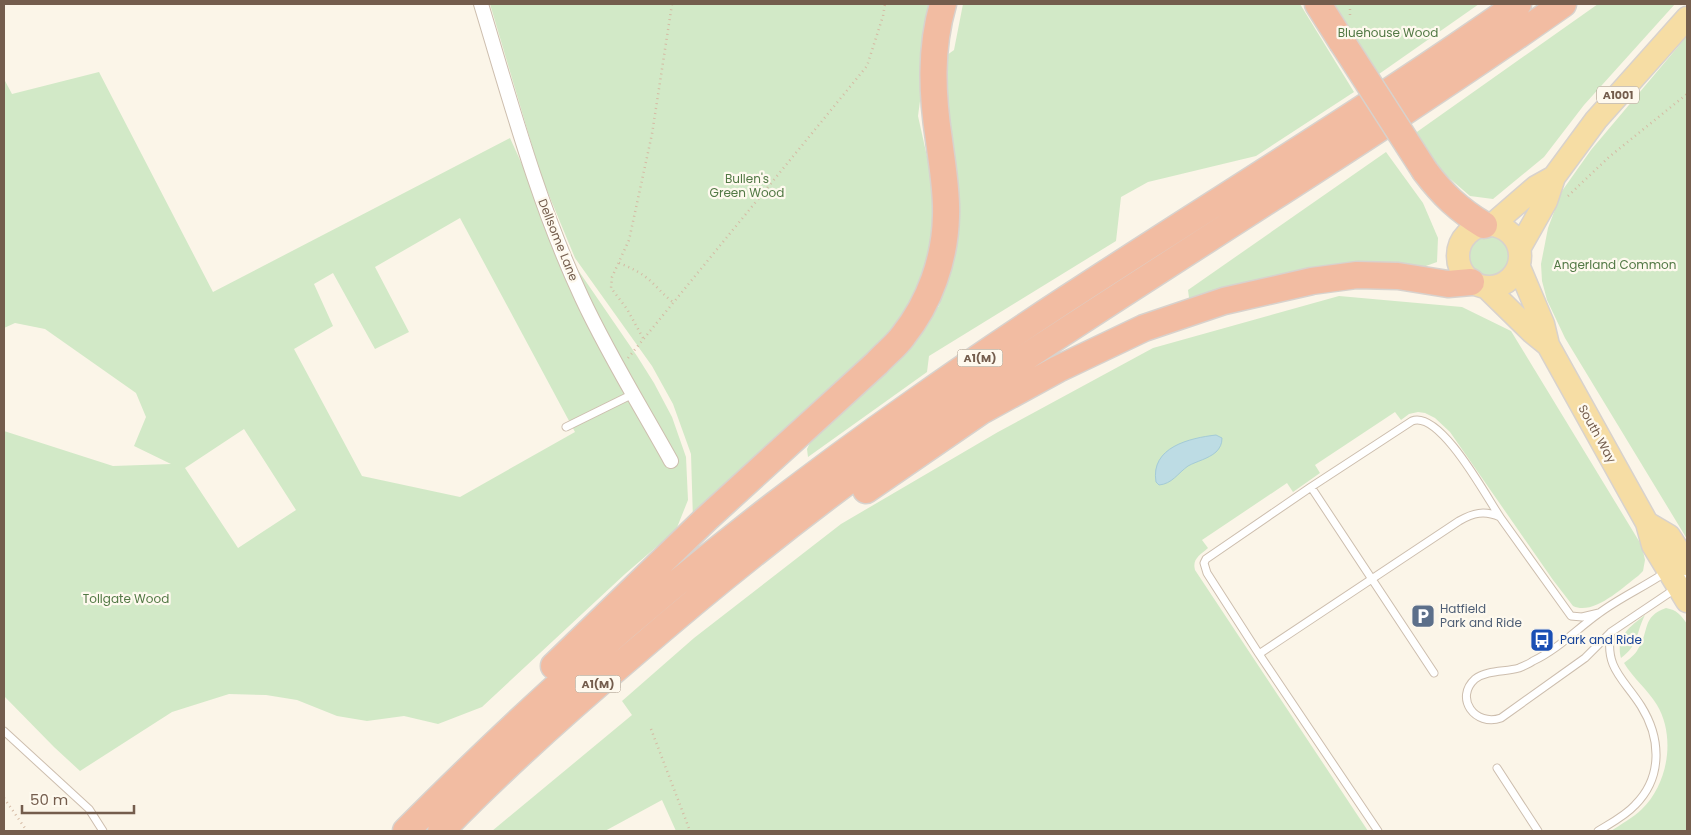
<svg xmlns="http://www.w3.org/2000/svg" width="1691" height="835" viewBox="0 0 1691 835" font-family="Poppins,sans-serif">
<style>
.green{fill:#d2e9c7;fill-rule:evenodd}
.water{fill:#bddce4;stroke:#a4cbd6}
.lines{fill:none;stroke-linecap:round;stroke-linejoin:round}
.service-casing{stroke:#cdbeae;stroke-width:9}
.minor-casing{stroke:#cdbeae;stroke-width:16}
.primary-casing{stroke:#d8d2cd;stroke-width:25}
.motorway-casing{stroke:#d8d2cd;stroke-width:29}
.path{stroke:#d5baa4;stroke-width:2.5;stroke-dasharray:1 4;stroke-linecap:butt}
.service{stroke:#fff;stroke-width:7}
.minor{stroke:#fff;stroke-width:14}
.primary{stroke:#f6dda4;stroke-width:22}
.motorway{stroke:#f2bca2;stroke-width:26}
.motorway-bridge-casing{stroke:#d8d2cd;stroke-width:29;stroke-linecap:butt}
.motorway-bridge{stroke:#f2bca2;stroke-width:26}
.labels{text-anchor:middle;stroke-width:4.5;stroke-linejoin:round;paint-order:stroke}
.shield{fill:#fef9ee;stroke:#9d8c7d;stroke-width:1}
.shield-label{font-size:11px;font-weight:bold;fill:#745d4d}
.park-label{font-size:12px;fill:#527945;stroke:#fef9ee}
.street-label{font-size:12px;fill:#745d4d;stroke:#fef9ee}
.service-label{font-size:12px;fill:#4e5e75;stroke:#fef9ee;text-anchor:start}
.transit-label{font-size:12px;fill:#164399;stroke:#fef9ee;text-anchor:start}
</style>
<rect width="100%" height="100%" fill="#fbf5e8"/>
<path class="green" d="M490 4H933L918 116 938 206 928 271 901 322 693 520 691 454 673 404 652 366 575 258 541 176Z
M963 4H1300L1354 92 1256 156 1148 182 1121 197 1116 241 929 356 927 372 808 457 807 449 816 430 891 364 939 306 953 242 943 58 954 50Z
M1334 4H1479L1379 74Z
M1598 4H1675L1584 105 1544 157 1493 199 1470 196 1441 171 1414 134Z
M1687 36V539L1565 338 1547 300 1542 281 1541 264 1548 228 1562 191 1591 150Z
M99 72 213 292 510 138 554 235 637 356 654 383 672 417 686 457 688 500 676 530 625 574 482 707 438 724 404 716 367 721 337 716 297 700 266 695 229 694 172 712 80 771 54 747 4 696V431L113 466 171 464 134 446 146 417 136 393 45 329 15 323 4 328V79L12 94ZM460 218 575 432 460 497 362 476 294 349 333 326 314 284 333 273 375 349 409 332 375 267ZM244 429 296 510 238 548 185 468Z
M1386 152 1423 203 1438 238 1437 262 1412 271 1190 305 1188 290Z
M1468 256a22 22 0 1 1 44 0a22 22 0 1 1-44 0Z
M1339 296 1462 307 1511 331 1642 546 1645 560 1643 571 1638 576C1622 588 1593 616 1573 606L1553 580 1450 432 1435 418 1425 413 1418 412 1409 414 1401 420 1395 412 1315 465 1320 473 1293 492 1287 483 1202 540 1208 548C1200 555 1192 559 1195 570L1368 831H676L662 800 605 831H492L632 715 622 701 694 638 841 524 998 432 1153 348Z
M1666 608C1677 610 1681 615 1687 624V831H1611C1621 824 1633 818 1642 809 1668 784 1676 737 1657 705 1648 690 1633 678 1624 663 1629 659 1635 655 1638 649 1650 631 1641 617 1666 608Z
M1645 615C1636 632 1639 645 1621 658 1615 636 1631 626 1645 615Z"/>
<path class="water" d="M1216 435 1222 438C1222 444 1220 448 1216 452 1208 459 1197 461 1188 466 1178 473 1172 484 1159 485L1156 482C1150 447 1190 438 1216 435Z"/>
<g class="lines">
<g class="service-casing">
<path id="service" d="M566 427 633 394
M1311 487 1434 673
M1666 572C1644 587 1619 598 1598 614 1577 629 1557 650 1533 661 1529 664 1524 666 1519 668 1506 672 1487 670 1475 679 1454 698 1475 727 1501 718L1585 658 1611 632 1678 587 1687 577
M1259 654 1207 573 1204 563 1206 559 1311 487 1412 421C1440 410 1486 496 1500 517
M4 731 89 809 103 831
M1497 768 1538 831
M1378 831 1259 654 1459 521C1473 513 1484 510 1500 517L1571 616 1582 617 1599 613
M1598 831C1611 823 1625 816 1635 805 1663 777 1661 738 1641 706 1624 679 1604 668 1611 632"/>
</g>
<g class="minor-casing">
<path id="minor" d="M481 4C511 103 538 204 582 298 608 354 641 407 671 461"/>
</g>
<g class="primary-casing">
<path id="primary" d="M1458 256a31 31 0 1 1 62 0a31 31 0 1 1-62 0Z
M1492 225 1536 187 1554 177
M1520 247 1546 201 1554 177 1596 120 1687 18
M1519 267 1543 324 1548 345 1647 523 1653 545 1687 601
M1487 288 1532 332 1548 345
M1647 523 1669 536 1687 564"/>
</g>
<g class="motorway-casing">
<path id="motorway" d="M1318 4 1342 42
M1425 171C1443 195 1459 210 1484 225
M866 490 981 411 1058 369 1144 328 1224 301 1312 281 1357 275 1398 276 1448 284 1471 282
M554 666 706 519 877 363C885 354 896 346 903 336 930 302 945 259 946 216 947 191 942 164 939 140 932 94 930 49 943 4
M406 831C463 774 522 717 583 663 687 571 798 484 912 404 1109 264 1320 143 1518 4
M441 831C501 769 566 711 632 655 745 557 864 465 988 382 1179 255 1375 136 1563 4"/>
</g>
<path class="path" d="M1350 15V4
M1568 196 1609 157 1687 94
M619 263C629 267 638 271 647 278 656 285 663 295 673 302
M643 338 627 309 611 288 612 277 629 240 652 134 672 4
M628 358 867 66 883 16 885 4
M651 729 690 831
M4 798 27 831"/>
<use href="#service" class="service"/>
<use href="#minor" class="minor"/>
<use href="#primary" class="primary"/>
<use href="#motorway" class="motorway"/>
<g class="motorway-bridge-casing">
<path id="motorway-bridge" d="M1342 42 1425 171"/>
</g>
<use href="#motorway-bridge" class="motorway-bridge"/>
</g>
<defs>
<g id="parking-square" transform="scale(1.25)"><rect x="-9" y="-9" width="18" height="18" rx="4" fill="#5c6f8a" stroke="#fef9ee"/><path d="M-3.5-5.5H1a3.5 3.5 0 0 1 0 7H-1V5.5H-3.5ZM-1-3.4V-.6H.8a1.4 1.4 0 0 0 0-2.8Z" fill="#fff"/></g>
<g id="bus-square" transform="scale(1.25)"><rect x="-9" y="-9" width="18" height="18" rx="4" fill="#1a4fb4" stroke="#fef9ee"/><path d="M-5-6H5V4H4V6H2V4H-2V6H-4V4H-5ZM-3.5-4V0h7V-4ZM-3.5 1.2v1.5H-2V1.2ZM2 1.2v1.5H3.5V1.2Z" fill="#fff"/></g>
</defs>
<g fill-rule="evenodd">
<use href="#parking-square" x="1423" y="616"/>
<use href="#bus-square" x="1542" y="640"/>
</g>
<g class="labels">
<g class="shield">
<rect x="1597" y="86.5" width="42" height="17" rx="4"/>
<rect x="957.5" y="349.5" width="45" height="17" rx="4"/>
<rect x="575.5" y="675.5" width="45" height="17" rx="4"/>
</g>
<g class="shield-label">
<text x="1618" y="99">A1001</text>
<text x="980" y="362">A1(M)</text>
<text x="598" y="688">A1(M)</text>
</g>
<g class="park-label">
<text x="1388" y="37">Bluehouse Wood</text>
<text x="747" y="183">Bullen's<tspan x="747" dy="14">Green Wood</tspan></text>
<text x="1615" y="269">Angerland Common</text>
<text x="126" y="603">Tollgate Wood</text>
</g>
<g class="street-label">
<text transform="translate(558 240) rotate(68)" y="4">Dellsome Lane</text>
<text transform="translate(1597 434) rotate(61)" y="4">South Way</text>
</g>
<g class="service-label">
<text x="1440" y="613">Hatfield<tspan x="1440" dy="14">Park and Ride</tspan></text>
</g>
<g class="transit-label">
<text x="1560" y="644">Park and Ride</text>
</g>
</g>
<rect width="1691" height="835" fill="none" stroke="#745d4d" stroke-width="10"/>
<path d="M22 805v8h112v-8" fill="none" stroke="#745d4d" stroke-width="2.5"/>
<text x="30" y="805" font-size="15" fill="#745d4d" stroke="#fef9ee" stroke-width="4" paint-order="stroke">50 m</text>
</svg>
